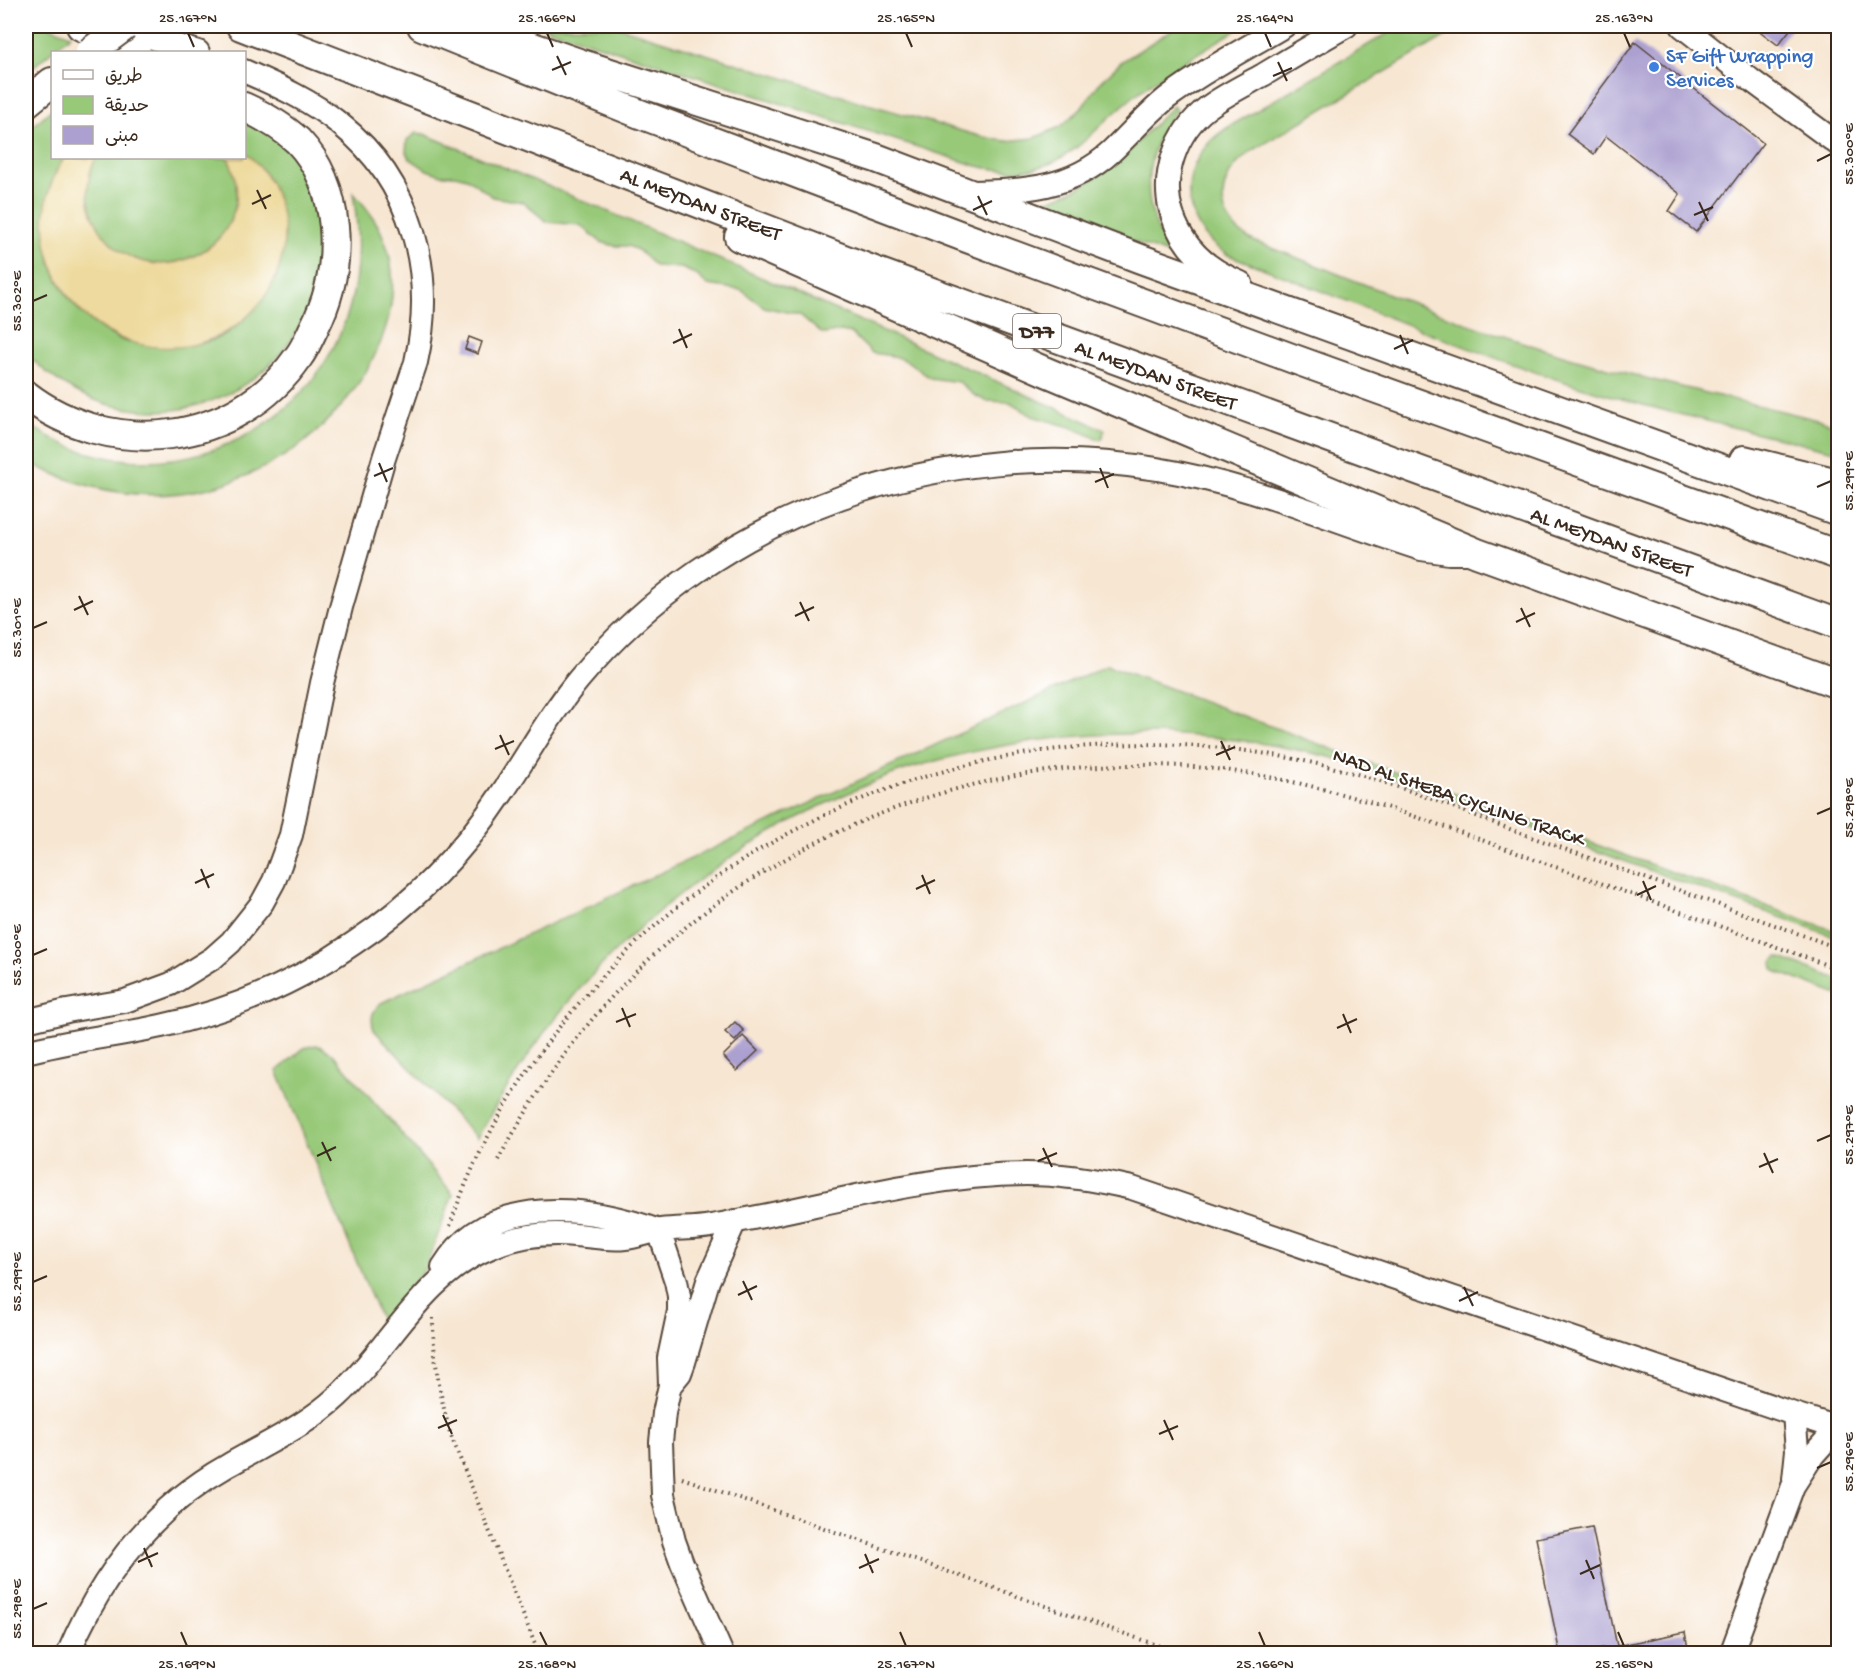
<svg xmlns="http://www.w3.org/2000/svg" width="1864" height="1679" viewBox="0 0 1864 1679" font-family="'Gochi Hand','Playpen Sans Arabic',sans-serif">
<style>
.green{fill:#98c979;stroke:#6a7a4c;stroke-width:1.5}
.sand{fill:#eeda9e;stroke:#94825e;stroke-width:1.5}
.building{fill:#aca0d0}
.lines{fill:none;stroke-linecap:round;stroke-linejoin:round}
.minor-casing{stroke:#574639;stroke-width:26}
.major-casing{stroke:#574639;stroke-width:32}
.path{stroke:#574639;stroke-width:4;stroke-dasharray:1.5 4.5;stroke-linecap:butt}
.minor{stroke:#fff;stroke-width:22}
.major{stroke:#fff;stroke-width:28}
.major-bridge-casing{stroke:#574639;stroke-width:32;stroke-linecap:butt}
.major-bridge{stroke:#fff;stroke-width:28}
.ticks{fill:none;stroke:#3b2a1e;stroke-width:2}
.shop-dot{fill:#3f7fe0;stroke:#fff;stroke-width:2}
.labels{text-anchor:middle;stroke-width:4.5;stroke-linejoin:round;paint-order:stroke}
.shield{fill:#fff;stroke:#766a62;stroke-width:1.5}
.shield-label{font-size:20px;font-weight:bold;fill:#3b2a1e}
.shop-label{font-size:21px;fill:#366cbe;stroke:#fff;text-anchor:start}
.street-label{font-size:21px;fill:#3b2a1e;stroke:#fff}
.neatline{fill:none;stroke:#3b2a1e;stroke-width:2}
.ticks-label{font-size:15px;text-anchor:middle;fill:#3b2a1e}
</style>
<rect width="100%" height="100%" fill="#fff"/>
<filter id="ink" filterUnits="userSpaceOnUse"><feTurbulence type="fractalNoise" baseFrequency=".0167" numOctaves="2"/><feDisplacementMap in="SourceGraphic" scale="12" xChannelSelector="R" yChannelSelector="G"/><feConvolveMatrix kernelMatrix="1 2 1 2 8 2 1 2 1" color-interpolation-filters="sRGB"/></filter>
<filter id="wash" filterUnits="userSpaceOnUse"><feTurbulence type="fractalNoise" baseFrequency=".008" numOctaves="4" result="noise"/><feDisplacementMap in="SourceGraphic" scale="24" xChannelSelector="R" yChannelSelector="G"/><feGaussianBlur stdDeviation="1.35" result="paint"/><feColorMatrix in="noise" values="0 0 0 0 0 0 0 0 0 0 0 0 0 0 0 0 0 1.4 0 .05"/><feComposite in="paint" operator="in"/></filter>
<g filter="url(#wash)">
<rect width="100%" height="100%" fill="#f7e6d2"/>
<path class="green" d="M26 26H48L71 35 26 73Z
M539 26H616L864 103 979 136 1006 141 1034 138 1060 127 1081 109 1098 85 1121 62 1178 26H1243C1209 47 1174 66 1142 90 1081 135 1066 186 977 166Z
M1400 26H1463L1252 151C1215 176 1211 220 1254 241 1343 275 1431 313 1522 342 1626 377 1733 398 1838 425V452C1747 430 1655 411 1565 382 1451 345 1341 297 1228 255 1176 223 1176 161 1227 128Z
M1173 106 1176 110C1142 154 1139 205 1170 251V255L1032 204C1098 190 1127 151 1173 106Z
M52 109V158H64C30 210 42 283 92 322 103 330 118 341 132 343 143 345 157 343 169 343 179 343 190 344 201 343 234 338 262 303 277 275L248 155 245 152V116C256 124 288 145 296 154 307 169 313 196 316 214 345 386 143 478 26 353V132Z
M416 133 424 134C653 229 879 328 1105 430L1101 440 1070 427 1032 416 1010 402 986 401 974 395 959 382 930 378 907 361 893 356 872 353 851 333 841 331 825 334 820 332 800 315 764 307 741 290 708 285 695 274 681 268 655 266 638 250 628 246H615L601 242 580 225 547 222 523 202 493 197 467 178 455 175H442L427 170 409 158 406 152 407 140Z
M96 158H228C271 246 139 310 95 220 85 201 86 176 96 158Z
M353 193C433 272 379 383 303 443 275 464 240 481 205 489 143 503 82 490 26 461V422C132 500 286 455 339 336 360 291 361 241 353 193Z
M1107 665 1372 764 1838 932V938L1349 762C1203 723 1056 724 911 768 888 775 866 785 844 795 730 846 626 926 550 1025 523 1061 499 1099 477 1138L374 1030C370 1018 372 1011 381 1003Z
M1778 957 1838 979V995L1775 971 1773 969 1772 962Z
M316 1045 322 1047 333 1054 453 1194 426 1267 383 1325 277 1071 304 1048Z"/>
<path class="sand" d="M245 152C266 169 279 194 283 222 287 247 280 274 266 295 210 376 90 360 54 270 38 232 42 192 64 158H96C86 176 85 201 95 220 139 310 271 247 228 158H244Z"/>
<g id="blocks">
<path class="building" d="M1753 26H1793L1778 45Z
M1635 42 1763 143 1696 232 1669 211 1680 194 1606 136 1594 154 1567 134Z
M469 337 482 342 478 354 465 349Z
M735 1022 744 1031 735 1041 725 1032Z
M743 1036 758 1051 737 1071 723 1056Z
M1592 1527 1617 1646 1685 1632 1689 1654H1604L1603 1648 1578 1654H1560L1536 1538Z"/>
</g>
</g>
<g filter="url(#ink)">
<use href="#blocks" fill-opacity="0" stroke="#574639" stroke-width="1.5"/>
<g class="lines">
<g class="minor-casing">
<path id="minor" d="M115 26 198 52
M1682 26 1751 80 1838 144
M974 192C1024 191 1072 188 1111 152 1130 134 1147 114 1167 98 1203 71 1245 49 1284 26
M1241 283C1208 270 1183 249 1172 214 1160 176 1176 132 1207 108 1224 95 1245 85 1263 75 1291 58 1318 42 1346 26
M26 1021 67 1011 125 1001 171 984 213 958 231 942 262 903 274 881 291 835 322 683 341 607 384 458 416 362C436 274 413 182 340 124 312 101 278 86 244 71
M26 1052C70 1040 116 1036 161 1026 230 1011 296 983 354 943 413 904 463 852 502 793 528 755 549 715 579 679 719 511 942 434 1157 469 1248 484 1334 521 1421 549L1449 553H1468
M659 1231 676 1281 679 1296V1311L669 1358 670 1385 664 1413 661 1442 663 1495 674 1541 682 1563 722 1654
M443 1267C488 1193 588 1205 659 1231
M671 1384 680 1373 684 1362 708 1281 735 1221
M1794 1479 1797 1450 1794 1414
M68 1654C101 1576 152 1508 227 1466 265 1444 306 1426 338 1396 390 1348 421 1277 489 1248 516 1236 545 1232 575 1235 591 1236 608 1240 625 1238 637 1237 649 1232 661 1230 678 1228 695 1229 711 1226 816 1208 919 1175 1026 1174 1062 1174 1097 1180 1132 1188L1794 1414 1838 1428
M1731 1654 1793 1486 1813 1455 1838 1427"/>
</g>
<g class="major-casing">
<path id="major" d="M81 26 136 52
M241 26 877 272 1838 624
M422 26 640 114 967 238 1294 359 1838 555
M478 28 582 64 876 158 1141 259 1838 511
M26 103 52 82
M739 237 1044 371 1477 553 1838 684
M26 395C110 460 237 447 299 356 305 348 309 338 314 328 330 297 337 262 334 227 331 195 321 165 298 141 282 126 264 116 244 107
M1744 460 1838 483"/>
</g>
<path class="path" d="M498 1160C528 1106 561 1055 601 1009 763 824 1015 733 1258 775 1354 792 1444 826 1536 860 1637 896 1738 933 1838 969
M450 1226C492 1098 587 975 694 894 873 759 1104 713 1322 765 1388 780 1452 807 1515 831 1623 870 1731 909 1838 948
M433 1318C433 1358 440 1397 451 1436L539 1654
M682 1478 1182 1654"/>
<use href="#minor" class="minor"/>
<use href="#major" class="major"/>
<g class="major-bridge-casing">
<path id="major-bridge" d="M90 52 125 26"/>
</g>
<use href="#major-bridge" class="major-bridge"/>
</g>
</g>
<path class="ticks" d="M188 33 194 47M547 33 553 47M906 33 912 47M1265 33 1271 47M1624 33 1630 47M557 56 566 75M1278 62 1287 81M552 70 571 62M1273 76 1292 68M1817 161 1831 154M257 190 266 209M978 196 987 215M1699 202 1708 221M252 204 271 195M973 210 992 201M1694 215 1713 207M33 301 47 295M679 329 687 348M1400 335 1408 354M673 343 692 334M1394 349 1413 340M379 463 387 482M1100 468 1108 488M374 476 393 468M1095 482 1114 474M1817 487 1831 481M79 596 88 615M800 602 809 621M1521 608 1530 627M74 610 93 601M795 616 814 607M1516 622 1535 613M33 628 47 622M500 735 509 755M1221 741 1230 760M495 749 514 741M1216 755 1235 747M1817 814 1831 808M201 869 209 888M922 875 930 894M1643 881 1651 900M195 883 214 874M916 889 935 880M1637 895 1656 886M33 955 47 949M622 1008 630 1027M1343 1014 1351 1033M616 1022 636 1014M1337 1028 1357 1019M1817 1141 1831 1135M322 1142 331 1161M1043 1148 1052 1167M1764 1153 1773 1173M317 1156 336 1147M1038 1161 1057 1153M1759 1167 1778 1159M743 1281 752 1300M33 1282 47 1276M1464 1287 1473 1306M738 1295 757 1286M1459 1301 1478 1292M443 1415 452 1434M1164 1420 1173 1440M438 1428 457 1420M1159 1434 1178 1426M1817 1468 1831 1462M144 1548 152 1567M865 1554 873 1573M1586 1560 1594 1579M138 1562 158 1553M859 1568 879 1559M1580 1574 1600 1565M33 1609 47 1603M181 1632 187 1646M540 1632 547 1646M900 1632 906 1646M1259 1632 1265 1646M1618 1632 1624 1646"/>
<circle class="shop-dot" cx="1654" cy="67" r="6"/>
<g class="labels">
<rect class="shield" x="1013" y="314" width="48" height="34" rx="4.5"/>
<g class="shield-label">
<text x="1037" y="338">D77</text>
</g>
<g class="shop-label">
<text x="1666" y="62">SF Gift Wrapping<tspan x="1666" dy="24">Services</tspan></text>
</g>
<g class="street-label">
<text transform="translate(701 203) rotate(21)" y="7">AL MEYDAN STREET</text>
<text transform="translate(1156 374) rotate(20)" y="7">AL MEYDAN STREET</text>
<text transform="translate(1612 541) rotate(20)" y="7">AL MEYDAN STREET</text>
<text transform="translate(1459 796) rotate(19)" y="7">NAD AL SHEBA CYCLING TRACK</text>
</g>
</g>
<rect width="1864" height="1679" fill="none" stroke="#fff" stroke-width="66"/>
<rect x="51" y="51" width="195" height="108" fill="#ffffff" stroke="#b1aaa5" stroke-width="1.5"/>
<rect x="63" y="70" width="30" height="9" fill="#ffffff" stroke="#b1aaa5" stroke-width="1.5"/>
<text x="105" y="81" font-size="18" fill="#3b2a1e">طريق</text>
<rect x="63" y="96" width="30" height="18" fill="#98c979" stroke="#b1aaa5" stroke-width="1.5"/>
<text x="105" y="111" font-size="18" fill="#3b2a1e">حديقة</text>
<rect x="63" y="126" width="30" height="18" fill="#aca0d0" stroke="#b1aaa5" stroke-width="1.5"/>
<text x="105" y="141" font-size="18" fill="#3b2a1e">مبنى</text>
<rect x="33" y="33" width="1798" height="1613" class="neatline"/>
<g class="ticks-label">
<text x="188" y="22">25.167°N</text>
<text x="547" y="22">25.166°N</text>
<text x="906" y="22">25.165°N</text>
<text x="1265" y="22">25.164°N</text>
<text x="1624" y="22">25.163°N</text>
<text transform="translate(1848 154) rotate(-90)" y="5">55.300°E</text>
<text transform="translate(16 301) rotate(-90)" y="5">55.302°E</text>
<text transform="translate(1848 481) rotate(-90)" y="5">55.299°E</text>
<text transform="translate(16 628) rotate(-90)" y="5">55.301°E</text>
<text transform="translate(1848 808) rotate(-90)" y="5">55.298°E</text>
<text transform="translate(16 955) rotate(-90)" y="5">55.300°E</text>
<text transform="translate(1848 1135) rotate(-90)" y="5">55.297°E</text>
<text transform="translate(16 1282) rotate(-90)" y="5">55.299°E</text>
<text transform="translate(1848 1462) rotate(-90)" y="5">55.296°E</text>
<text transform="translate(16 1609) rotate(-90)" y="5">55.298°E</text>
<text x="187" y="1668">25.169°N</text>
<text x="547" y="1668">25.168°N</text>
<text x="906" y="1668">25.167°N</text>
<text x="1265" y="1668">25.166°N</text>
<text x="1624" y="1668">25.165°N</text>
</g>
</svg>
